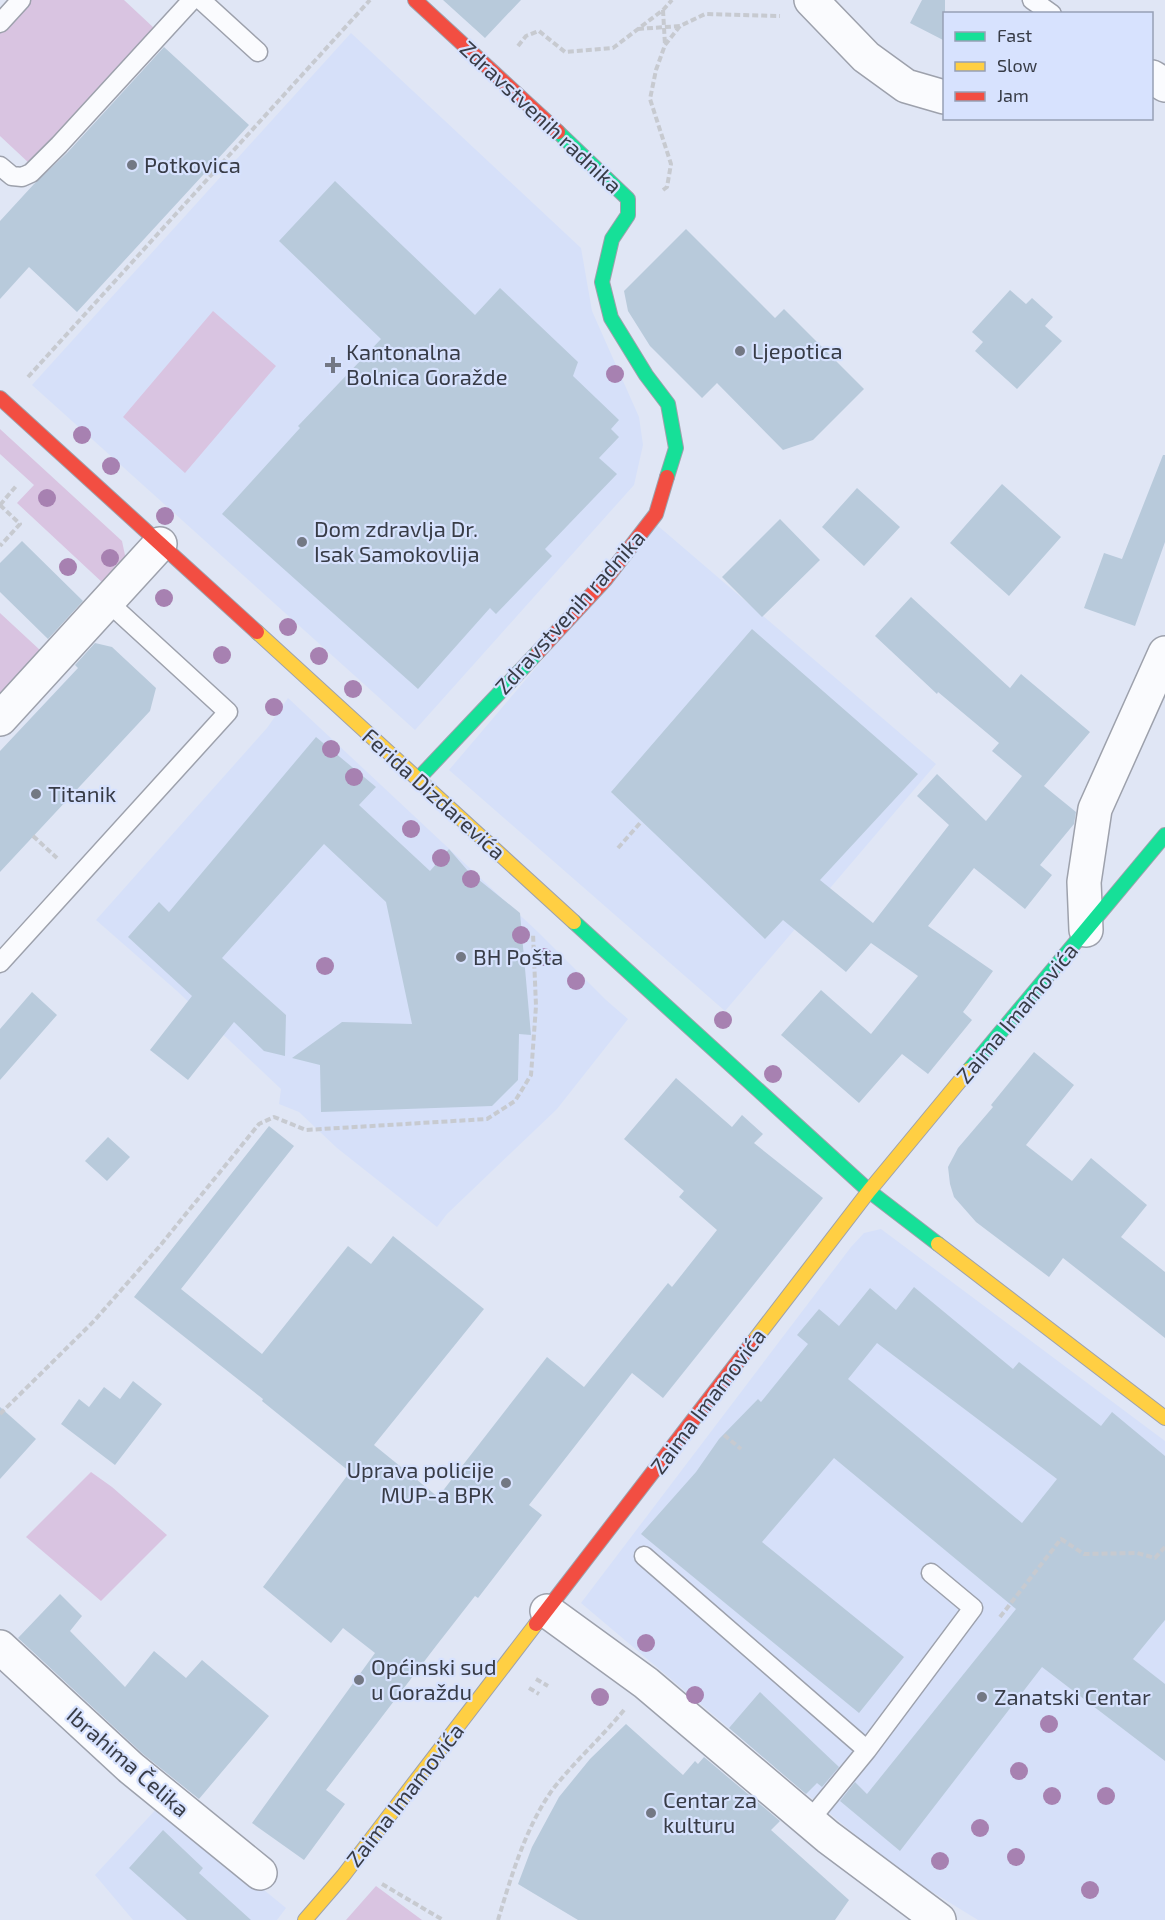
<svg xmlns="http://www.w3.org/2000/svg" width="1165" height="1920" viewBox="0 0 1165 1920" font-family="'Exo 2',sans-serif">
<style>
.built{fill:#d6e0f9}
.green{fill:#d9c4e1}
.building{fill:#b8cadb;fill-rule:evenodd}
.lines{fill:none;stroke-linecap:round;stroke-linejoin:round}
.lane-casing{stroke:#9da1ac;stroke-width:21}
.street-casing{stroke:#9da1ac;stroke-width:36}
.fast-casing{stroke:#9da1ac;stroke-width:16}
.slow-casing{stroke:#9da1ac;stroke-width:16}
.jam-casing{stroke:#9da1ac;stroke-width:16}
.path{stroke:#c7cad0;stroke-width:4;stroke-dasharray:6 3;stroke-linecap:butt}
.lane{stroke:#fafbfe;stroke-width:18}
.street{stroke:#fafbfe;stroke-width:33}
.fast{stroke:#16e098;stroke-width:14}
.slow{stroke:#ffcf43;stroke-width:14}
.jam{stroke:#f24e42;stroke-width:14}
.tree{fill:#a781b1}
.poi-dot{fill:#737884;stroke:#d7e2fe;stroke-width:2}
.labels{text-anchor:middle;stroke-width:4.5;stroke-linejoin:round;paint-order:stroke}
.street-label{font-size:22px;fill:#383c47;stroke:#d7e2fe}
.poi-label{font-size:22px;fill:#383c47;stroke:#d7e2fe;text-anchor:start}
</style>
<rect width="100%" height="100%" fill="#e0e6f5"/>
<path class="built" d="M351 33 581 248 592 311 639 417 643 445 634 485 415 730 32 385Z
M657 525 936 764 725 1011 449 770Z
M288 698 538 932 606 1000 628 1019 557 1109 447 1214 437 1227 337 1148 299 1112 279 1104 281 1089 177 991 96 920 267 728Z
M881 1229 1165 1441V1920H978L898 1871 581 1603 851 1247 864 1233Z
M160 1805 286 1908 277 1920H133L95 1875Z"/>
<path class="green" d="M29 0H124L154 28 30 164 0 136V32Z
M213 311 276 366 185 473 123 417Z
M0 429 122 541 126 560 104 584 17 503 34 485 0 454Z
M0 613 41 651 0 696Z
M91 1472 112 1487 167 1535 101 1601 26 1537Z
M376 1886 422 1920H346Z"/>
<path class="building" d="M443 0H521L485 38Z
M922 0H945V41L910 23Z
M164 47 249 125 77 312 29 267 0 299V221L34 184 67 153Z
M335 181 475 315 500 288 578 362 573 376 619 420 611 429 619 437 599 458 617 474 545 549 552 556 496 614 490 608 418 689 222 514 300 428 298 426 381 339 279 241Z
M686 229 775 318 784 309 864 389 813 440 783 450 717 383 702 398 650 346 628 311 624 291Z
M1010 290 1026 304 1032 298 1053 317 1045 326 1062 341 1017 389 975 351 983 342 972 332Z
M1163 455H1165V542L1135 626 1084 608 1104 553 1122 559Z
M1002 484 1061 537 1009 596 950 543Z
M857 488 900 527 864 566 822 527Z
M780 519 820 560 762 617 722 577Z
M22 541 83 601 48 639 0 592V563Z
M911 597 1010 688 1021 674 1090 732 1044 786 1076 812 1074 824 1040 865 1052 875 1025 909 974 868 928 926 993 971 963 1012 972 1020 928 1074 902 1054 859 1103 781 1035 821 990 871 1034 918 976 871 943 846 972 783 920 765 939 611 792 752 629 918 774 820 880 873 923 949 825 917 796 937 774 986 821 1022 776 992 751 999 743 938 692 937 694 875 636Z
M95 643 112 647 156 688 150 711 0 872V751L78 668 75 665Z
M316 737 376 787 359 805 430 871 449 849 468 871 520 913 531 1035 519 1034 518 1080 492 1106 321 1112 320 1065 292 1058 342 1022 412 1024 386 902 324 844 222 958 286 1015 285 1056 264 1051 234 1022 188 1080 150 1050 192 996 128 937 159 902 169 912Z
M32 992 57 1015 0 1080V1029Z
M1034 1052 1074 1085 1026 1145 1072 1181 1091 1158 1147 1205 1121 1237 1165 1272V1338L1063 1258 1049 1277 976 1222 954 1197 950 1184 948 1167 958 1148 993 1107 991 1105Z
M676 1078 732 1127 742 1115 763 1134 754 1143 823 1198 663 1398 632 1373 529 1505 542 1515 478 1598 475 1596 436 1646 326 1790 345 1804 304 1860 252 1823 375 1653 343 1628 331 1643 263 1587 350 1472 262 1401 263 1399 134 1297 269 1126 294 1146 181 1289 262 1354 348 1246 371 1264 393 1236 484 1309 374 1445 438 1497 547 1357 584 1387 668 1283 672 1287 717 1230 679 1197 684 1191 624 1139Z
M108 1137 130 1157 107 1181 85 1161Z
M914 1287 1013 1369 1019 1362 1101 1426 1112 1412 1165 1456V1620L1133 1659 1165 1684V1761L1042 1667 900 1851 840 1801 855 1782 867 1794 1016 1609 834 1458 762 1542 904 1657 859 1713 641 1534 696 1472 719 1439 758 1399 761 1402 808 1344 797 1335 819 1309 839 1326 870 1288 896 1310ZM877 1343 1057 1479 1022 1523 848 1379Z
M133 1381 162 1404 115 1465 61 1424 79 1399 89 1407 104 1387 120 1399Z
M0 1407 36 1439 0 1479Z
M60 1594 82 1616 70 1631 125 1687 154 1651 186 1678 202 1660 269 1716 199 1799 143 1754 18 1638Z
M760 1692 839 1767 822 1787 817 1783 806 1794 729 1728Z
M626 1724 683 1775 695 1761 698 1764 704 1757 780 1821 771 1830 849 1900 835 1920H578L518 1884 532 1847 559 1797 590 1759Z
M163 1830 203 1868 199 1873 251 1920H187L129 1868Z"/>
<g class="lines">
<g class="lane-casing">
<path id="lane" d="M201 0 258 52
M1032 0 1052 14
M0 23 21 0
M0 166 12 176 22 177 31 173 59 145 192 0
M0 963 228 712 108 602
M644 1556 867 1750
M809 1821 867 1750 973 1608 931 1573"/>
</g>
<g class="street-casing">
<path id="street" d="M811 0 866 57 906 86 944 97
M1152 77 1165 85
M0 719 160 544
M1086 930 1084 882 1095 809 1165 653
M547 1611 646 1683 828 1837 939 1920
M0 1647 131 1768 260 1873"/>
</g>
<g class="fast-casing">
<path id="fast" d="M558 132 628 199V215L612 239 602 282 611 318 646 375 668 404 676 448 667 477
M418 779 538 652
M574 922 869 1191 938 1244
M969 1070 1165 835"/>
</g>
<g class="slow-casing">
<path id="slow" d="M257 632 574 922
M938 1244 1165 1418
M753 1342 869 1191 969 1070
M305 1920 343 1876 536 1624"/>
</g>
<g class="jam-casing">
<path id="jam" d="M415 0 558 132
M0 398 257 632
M538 652 605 580 656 514 667 477
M536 1624 753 1342"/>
</g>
<path class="path" d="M663 10 665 45
M638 29 680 26
M518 46 526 36 539 31 565 52 613 48 663 10 672 0
M663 190 667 187 671 164 650 99 656 70 665 45 680 26 705 14 780 16
M28 377 370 0
M0 505 20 524 0 546
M0 505 17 485
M33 836 57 858
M618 848 641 822
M0 1414 94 1321 159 1247 259 1124 274 1117 306 1130 487 1119 515 1101 531 1075 536 1006 533 933
M724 1435 741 1449
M1000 1617 1061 1539 1084 1554 1137 1553 1155 1558 1165 1547
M536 1679 548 1686
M529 1688 539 1694
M382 1884 443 1920
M498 1920C511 1877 526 1826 553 1789 575 1761 601 1738 624 1710"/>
<use href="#lane" class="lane"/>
<use href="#street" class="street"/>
<use href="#fast" class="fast"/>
<use href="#slow" class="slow"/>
<use href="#jam" class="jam"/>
</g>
<g class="tree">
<circle cx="615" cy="374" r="9"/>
<circle cx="82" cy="435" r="9"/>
<circle cx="111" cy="466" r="9"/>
<circle cx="47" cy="498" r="9"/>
<circle cx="165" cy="516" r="9"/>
<circle cx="110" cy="558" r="9"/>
<circle cx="68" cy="567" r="9"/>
<circle cx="164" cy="598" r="9"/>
<circle cx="288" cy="627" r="9"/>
<circle cx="222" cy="655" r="9"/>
<circle cx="319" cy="656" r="9"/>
<circle cx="353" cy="689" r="9"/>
<circle cx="274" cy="707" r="9"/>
<circle cx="331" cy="749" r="9"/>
<circle cx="354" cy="777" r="9"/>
<circle cx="411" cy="829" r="9"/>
<circle cx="441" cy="858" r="9"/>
<circle cx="471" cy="879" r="9"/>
<circle cx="521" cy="935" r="9"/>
<circle cx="544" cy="957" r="9"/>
<circle cx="325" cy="966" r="9"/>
<circle cx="576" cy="981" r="9"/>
<circle cx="723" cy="1020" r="9"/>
<circle cx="773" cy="1074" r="9"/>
<circle cx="646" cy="1643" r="9"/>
<circle cx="695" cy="1695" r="9"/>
<circle cx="600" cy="1697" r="9"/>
<circle cx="1049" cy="1724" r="9"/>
<circle cx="1019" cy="1771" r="9"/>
<circle cx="1052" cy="1796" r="9"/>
<circle cx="1106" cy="1796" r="9"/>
<circle cx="980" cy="1828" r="9"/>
<circle cx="1016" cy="1857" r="9"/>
<circle cx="940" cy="1861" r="9"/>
<circle cx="1090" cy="1890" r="9"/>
</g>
<g class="poi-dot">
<circle cx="132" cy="165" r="6"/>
<circle cx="740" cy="351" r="6"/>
<path d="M330 356h6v6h6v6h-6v6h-6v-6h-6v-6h6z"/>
<circle cx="302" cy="542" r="6"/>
<circle cx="36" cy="794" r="6"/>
<circle cx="461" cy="957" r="6"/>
<circle cx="506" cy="1483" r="6"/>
<circle cx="359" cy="1680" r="6"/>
<circle cx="982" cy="1697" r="6"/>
<circle cx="651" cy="1813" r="6"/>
</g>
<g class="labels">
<g class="street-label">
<text transform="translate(541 117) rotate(43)" y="8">Zdravstvenih radnika</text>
<text transform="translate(570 612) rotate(-48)" y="8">Zdravstvenih radnika</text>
<text transform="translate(434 794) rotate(42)" y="8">Ferida Dizdarevića</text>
<text transform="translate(1017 1013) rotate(-50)" y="8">Zaima Imamovića</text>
<text transform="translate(708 1401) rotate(-53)" y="8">Zaima Imamovića</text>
<text transform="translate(128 1762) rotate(41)" y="8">Ibrahima Čelika</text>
<text transform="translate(405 1795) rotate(-52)" y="8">Zaima Imamovića</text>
</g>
<g class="poi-label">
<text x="144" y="173">Potkovica</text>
<text x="752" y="359">Ljepotica</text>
<text x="346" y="360">Kantonalna<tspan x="346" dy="25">Bolnica Goražde</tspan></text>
<text x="314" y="537">Dom zdravlja Dr.<tspan x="314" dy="25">Isak Samokovlija</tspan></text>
<text x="48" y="802">Titanik</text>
<text x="473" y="965">BH Pošta</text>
<text x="494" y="1478" text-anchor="end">Uprava policije<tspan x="494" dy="25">MUP-a BPK</tspan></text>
<text x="371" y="1675">Općinski sud<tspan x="371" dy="25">u Goraždu</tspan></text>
<text x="994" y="1705">Zanatski Centar</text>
<text x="663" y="1808">Centar za<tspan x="663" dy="25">kulturu</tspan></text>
</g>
</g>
<rect x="943" y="12" width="210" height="108" fill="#d7e2fe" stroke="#97a0b5" stroke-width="1.5"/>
<rect x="955" y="32" width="30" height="9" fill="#16e098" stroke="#97a0b5" stroke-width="1.5"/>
<text x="997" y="42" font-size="18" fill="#383c47">Fast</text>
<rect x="955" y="62" width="30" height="9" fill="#ffcf43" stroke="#97a0b5" stroke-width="1.5"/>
<text x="997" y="72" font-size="18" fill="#383c47">Slow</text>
<rect x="955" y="92" width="30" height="9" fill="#f24e42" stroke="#97a0b5" stroke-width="1.5"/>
<text x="997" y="102" font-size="18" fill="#383c47">Jam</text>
</svg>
